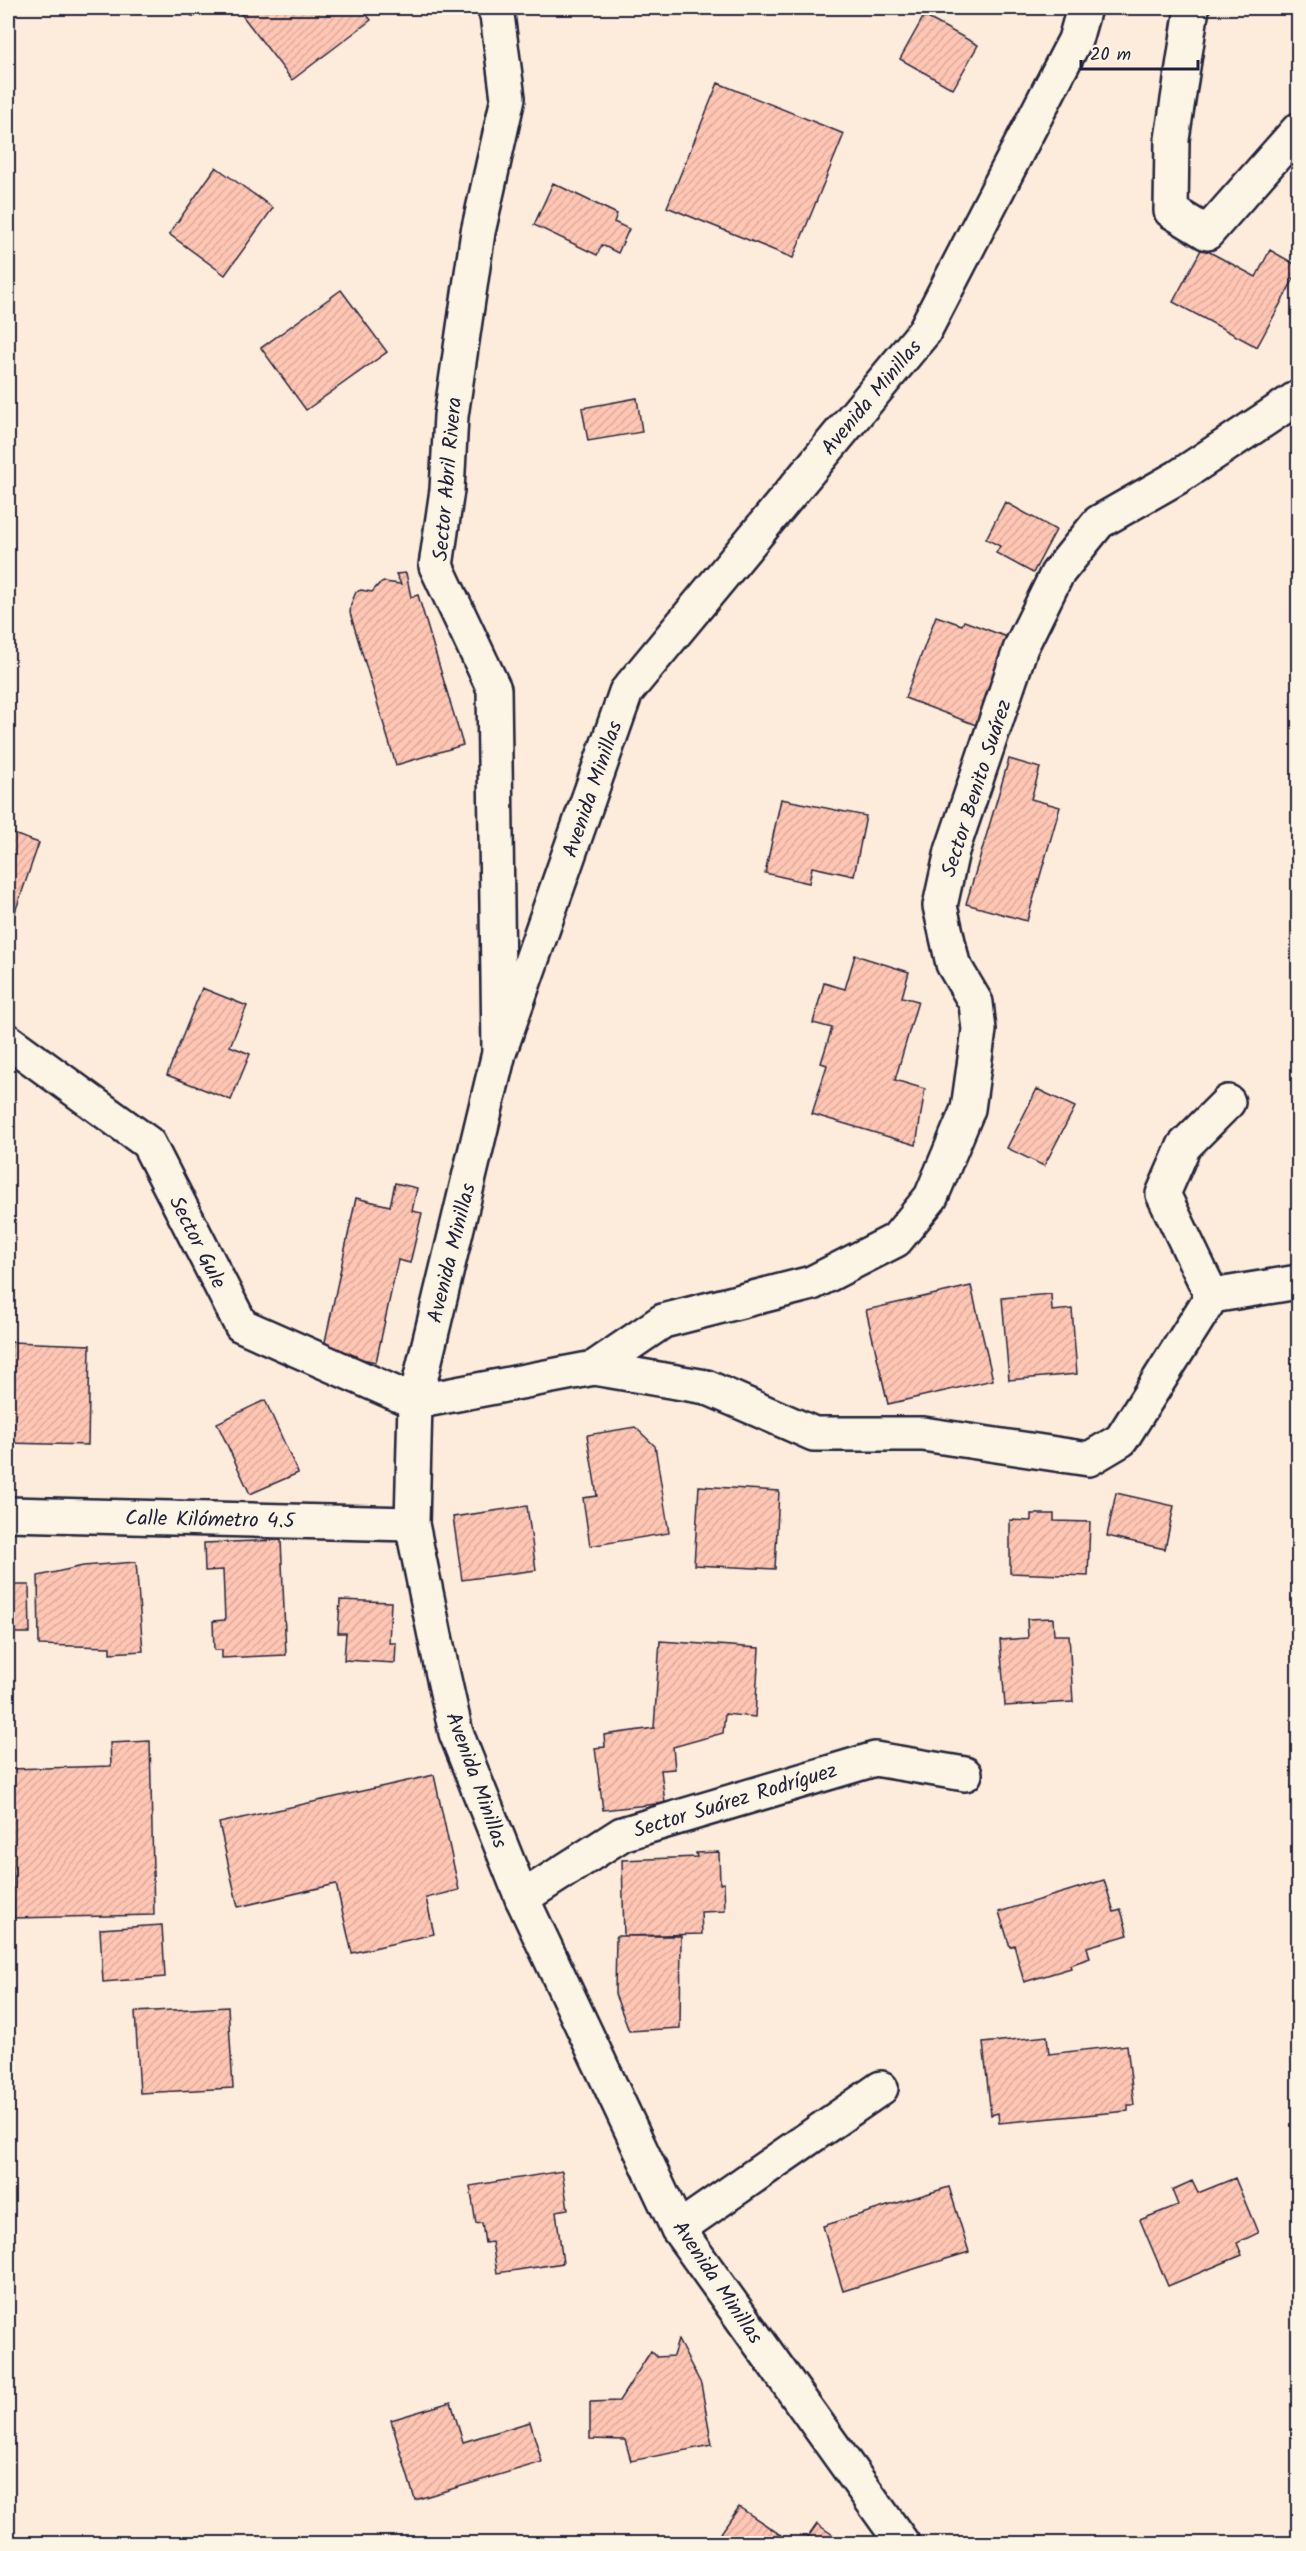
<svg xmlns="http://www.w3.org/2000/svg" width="1306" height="2551" viewBox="0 0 1306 2551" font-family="Kalam,sans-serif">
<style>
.building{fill:url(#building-hatch);stroke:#22223b;stroke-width:1.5}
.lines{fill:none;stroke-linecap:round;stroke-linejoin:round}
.minor-casing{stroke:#22223b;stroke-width:38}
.tertiary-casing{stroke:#22223b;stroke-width:38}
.minor{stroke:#fcf5e5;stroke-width:33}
.tertiary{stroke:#fcf5e5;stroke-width:33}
.labels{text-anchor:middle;stroke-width:4.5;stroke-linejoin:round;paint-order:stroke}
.street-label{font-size:21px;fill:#22223b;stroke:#fcf5e5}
</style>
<defs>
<pattern id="building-hatch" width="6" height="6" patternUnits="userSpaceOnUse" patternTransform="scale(1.5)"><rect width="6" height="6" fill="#ffc6b4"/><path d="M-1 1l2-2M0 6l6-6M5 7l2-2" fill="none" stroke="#daaa9c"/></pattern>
</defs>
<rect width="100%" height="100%" fill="#fdecdb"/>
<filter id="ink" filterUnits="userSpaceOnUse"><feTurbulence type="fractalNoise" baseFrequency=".0167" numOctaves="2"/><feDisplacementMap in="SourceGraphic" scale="12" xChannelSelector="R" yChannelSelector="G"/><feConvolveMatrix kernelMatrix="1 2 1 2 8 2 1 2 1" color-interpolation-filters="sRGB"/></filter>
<g filter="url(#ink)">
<path class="building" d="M183 8H203L193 17Z
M242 8H361L371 20 292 80 238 10Z
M924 16 978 45 953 89 900 59Z
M718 83 844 134 793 258 667 207Z
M216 167 273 208 225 275 169 234Z
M553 183 617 214 614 222 629 229 618 253 602 245 597 255 534 225Z
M1202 248 1256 277 1270 250 1298 266V271L1257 347 1173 302Z
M341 290 387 352 306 410 261 348Z
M637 398 642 432 588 441 582 408Z
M1005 502 1056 530 1033 573 996 553 1000 546 986 539Z
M406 573 411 597 418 595 463 745 396 765 350 613 351 604 356 592 361 590 372 592 379 584 384 582 401 584 396 574Z
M936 616 962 625 964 621 1007 637 976 725 905 698Z
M1009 759 1040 768 1031 799 1060 807 1027 921 966 904Z
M781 799 866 816 854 876 812 867 809 883 765 873Z
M8 832 39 843 8 932Z
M855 955 909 972 902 997 918 1001 895 1080 925 1089 916 1145 812 1114 827 1065 821 1063 832 1028 813 1023 824 983 845 989Z
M202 988 247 1006 230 1046 250 1054 231 1100 167 1075Z
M1037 1089 1075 1107 1044 1166 1007 1148Z
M395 1183 417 1188 412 1211 422 1213 410 1263 398 1260 376 1362 323 1351 356 1198 390 1206Z
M971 1286 993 1380 888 1404 866 1310Z
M1051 1294 1052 1311 1072 1309 1077 1374 1009 1380 1002 1298Z
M11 1342 90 1345 88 1445 8 1443Z
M265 1400 298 1473 250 1494 217 1423Z
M635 1427 655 1446 669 1533 590 1546 583 1498 597 1496 587 1435Z
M699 1486 779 1491 775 1569 694 1565Z
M1116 1493 1174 1506 1165 1549 1107 1536Z
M527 1506 536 1570 462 1580 453 1517Z
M1031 1514H1054V1521L1090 1522 1088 1576 1010 1573V1520L1031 1521Z
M281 1540 286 1655 222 1658V1650H214L213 1621 225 1620 223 1570 205 1571 204 1543Z
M8 1558V1585H29L30 1633H8Z
M136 1562 143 1651 110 1653V1647L39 1645 38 1576 83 1566Z
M340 1600 391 1602 389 1643H396L395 1663 344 1660 346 1633H338Z
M1053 1618 1054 1635H1069L1073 1702 1005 1706 1000 1640 1028 1638 1027 1619Z
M660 1641 759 1648 755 1717 725 1714 723 1733 673 1747 675 1769 661 1770 665 1803 603 1810 595 1748 605 1747 604 1735 654 1728Z
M150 1741 154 1915 14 1918 10 1769 111 1766 110 1743Z
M434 1775 459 1890 426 1898 434 1934 352 1953 336 1884 238 1907 219 1823Z
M719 1852 720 1884 724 1883 725 1911 701 1912 702 1934 624 1936 622 1860 697 1857 696 1853Z
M1104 1880 1114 1912 1121 1910 1128 1935 1087 1947 1090 1958 1070 1965 1071 1968 1024 1982 1014 1945 1010 1947 999 1912Z
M162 1925 165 1977 103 1982 100 1929Z
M616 1936H681L680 2028 629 2031 615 1994Z
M228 2007 233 2088 140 2093 135 2012Z
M1047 2036 1049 2054 1127 2045 1134 2105H1128V2111L999 2123 998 2113 991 2115 983 2043Z
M562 2171 568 2209 556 2211 563 2263 497 2273 492 2242 485 2243 482 2223 476 2224 470 2186Z
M1235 2178 1258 2233 1237 2243 1242 2255 1168 2286 1140 2220 1178 2205 1172 2190 1192 2181 1198 2193Z
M949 2187 969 2252 843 2291 823 2226Z
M678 2340 701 2384 712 2445 631 2461 625 2440 590 2439V2402L619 2401 651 2351 657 2357 673 2356Z
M451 2402 463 2442 530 2422 542 2462 415 2500 391 2420Z
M739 2507 794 2544H737L721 2533Z
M817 2524 846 2544H803Z"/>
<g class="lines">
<g class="minor-casing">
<path id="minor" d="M494 8 497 15 508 98 478 232 451 416 447 490 436 566 494 689 499 1050
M1192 8 1172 139 1171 211 1207 233 1298 130
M8 1041 148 1143 241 1325 415 1402 594 1368 706 1387 814 1434H923L1089 1459 1121 1440 1212 1296 1298 1282
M1212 1296 1163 1194 1184 1146 1228 1102
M594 1368 663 1321 812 1283 896 1240 931 1197 968 1109 979 1030 976 1003 953 964 940 906 952 851 1021 647 1057 574 1099 522 1178 477 1297 398
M8 1514 412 1524
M522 1898 622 1834 875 1759 965 1774
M678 2229 881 2088"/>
</g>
<g class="tertiary-casing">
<path id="tertiary" d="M903 2544 678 2229 522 1898 456 1733 442 1670 412 1524 415 1402 499 1053 626 692 924 332 1075 40 1084 8"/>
</g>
<use href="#minor" class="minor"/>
<use href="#tertiary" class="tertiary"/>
</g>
</g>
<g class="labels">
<g class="street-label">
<text transform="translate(871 397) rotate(-50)" y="7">Avenida Minillas</text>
<text transform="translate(447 479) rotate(-85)" y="7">Sector Abril Rivera</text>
<text transform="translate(976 788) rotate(-72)" y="7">Sector Benito Suárez</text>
<text transform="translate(592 789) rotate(-71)" y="7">Avenida Minillas</text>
<text transform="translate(198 1242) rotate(63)" y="7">Sector Gule</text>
<text transform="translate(451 1253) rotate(-76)" y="7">Avenida Minillas</text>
<text transform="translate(210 1519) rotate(1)" y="7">Calle Kilómetro 4.5</text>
<text transform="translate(477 1780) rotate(70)" y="7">Avenida Minillas</text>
<text transform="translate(735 1800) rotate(-17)" y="7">Sector Suárez Rodríguez</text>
<text transform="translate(718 2282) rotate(56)" y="7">Avenida Minillas</text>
</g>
</g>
<rect width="1306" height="2551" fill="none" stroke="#fcf5e5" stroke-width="30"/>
<rect x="15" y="15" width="1276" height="2521" fill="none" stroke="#22223b" stroke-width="2" filter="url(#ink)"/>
<path d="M1081 60v9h117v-9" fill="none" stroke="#22223b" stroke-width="3"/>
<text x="1090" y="60" font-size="18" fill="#22223b" stroke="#fcf5e5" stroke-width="4.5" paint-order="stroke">20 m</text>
</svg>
